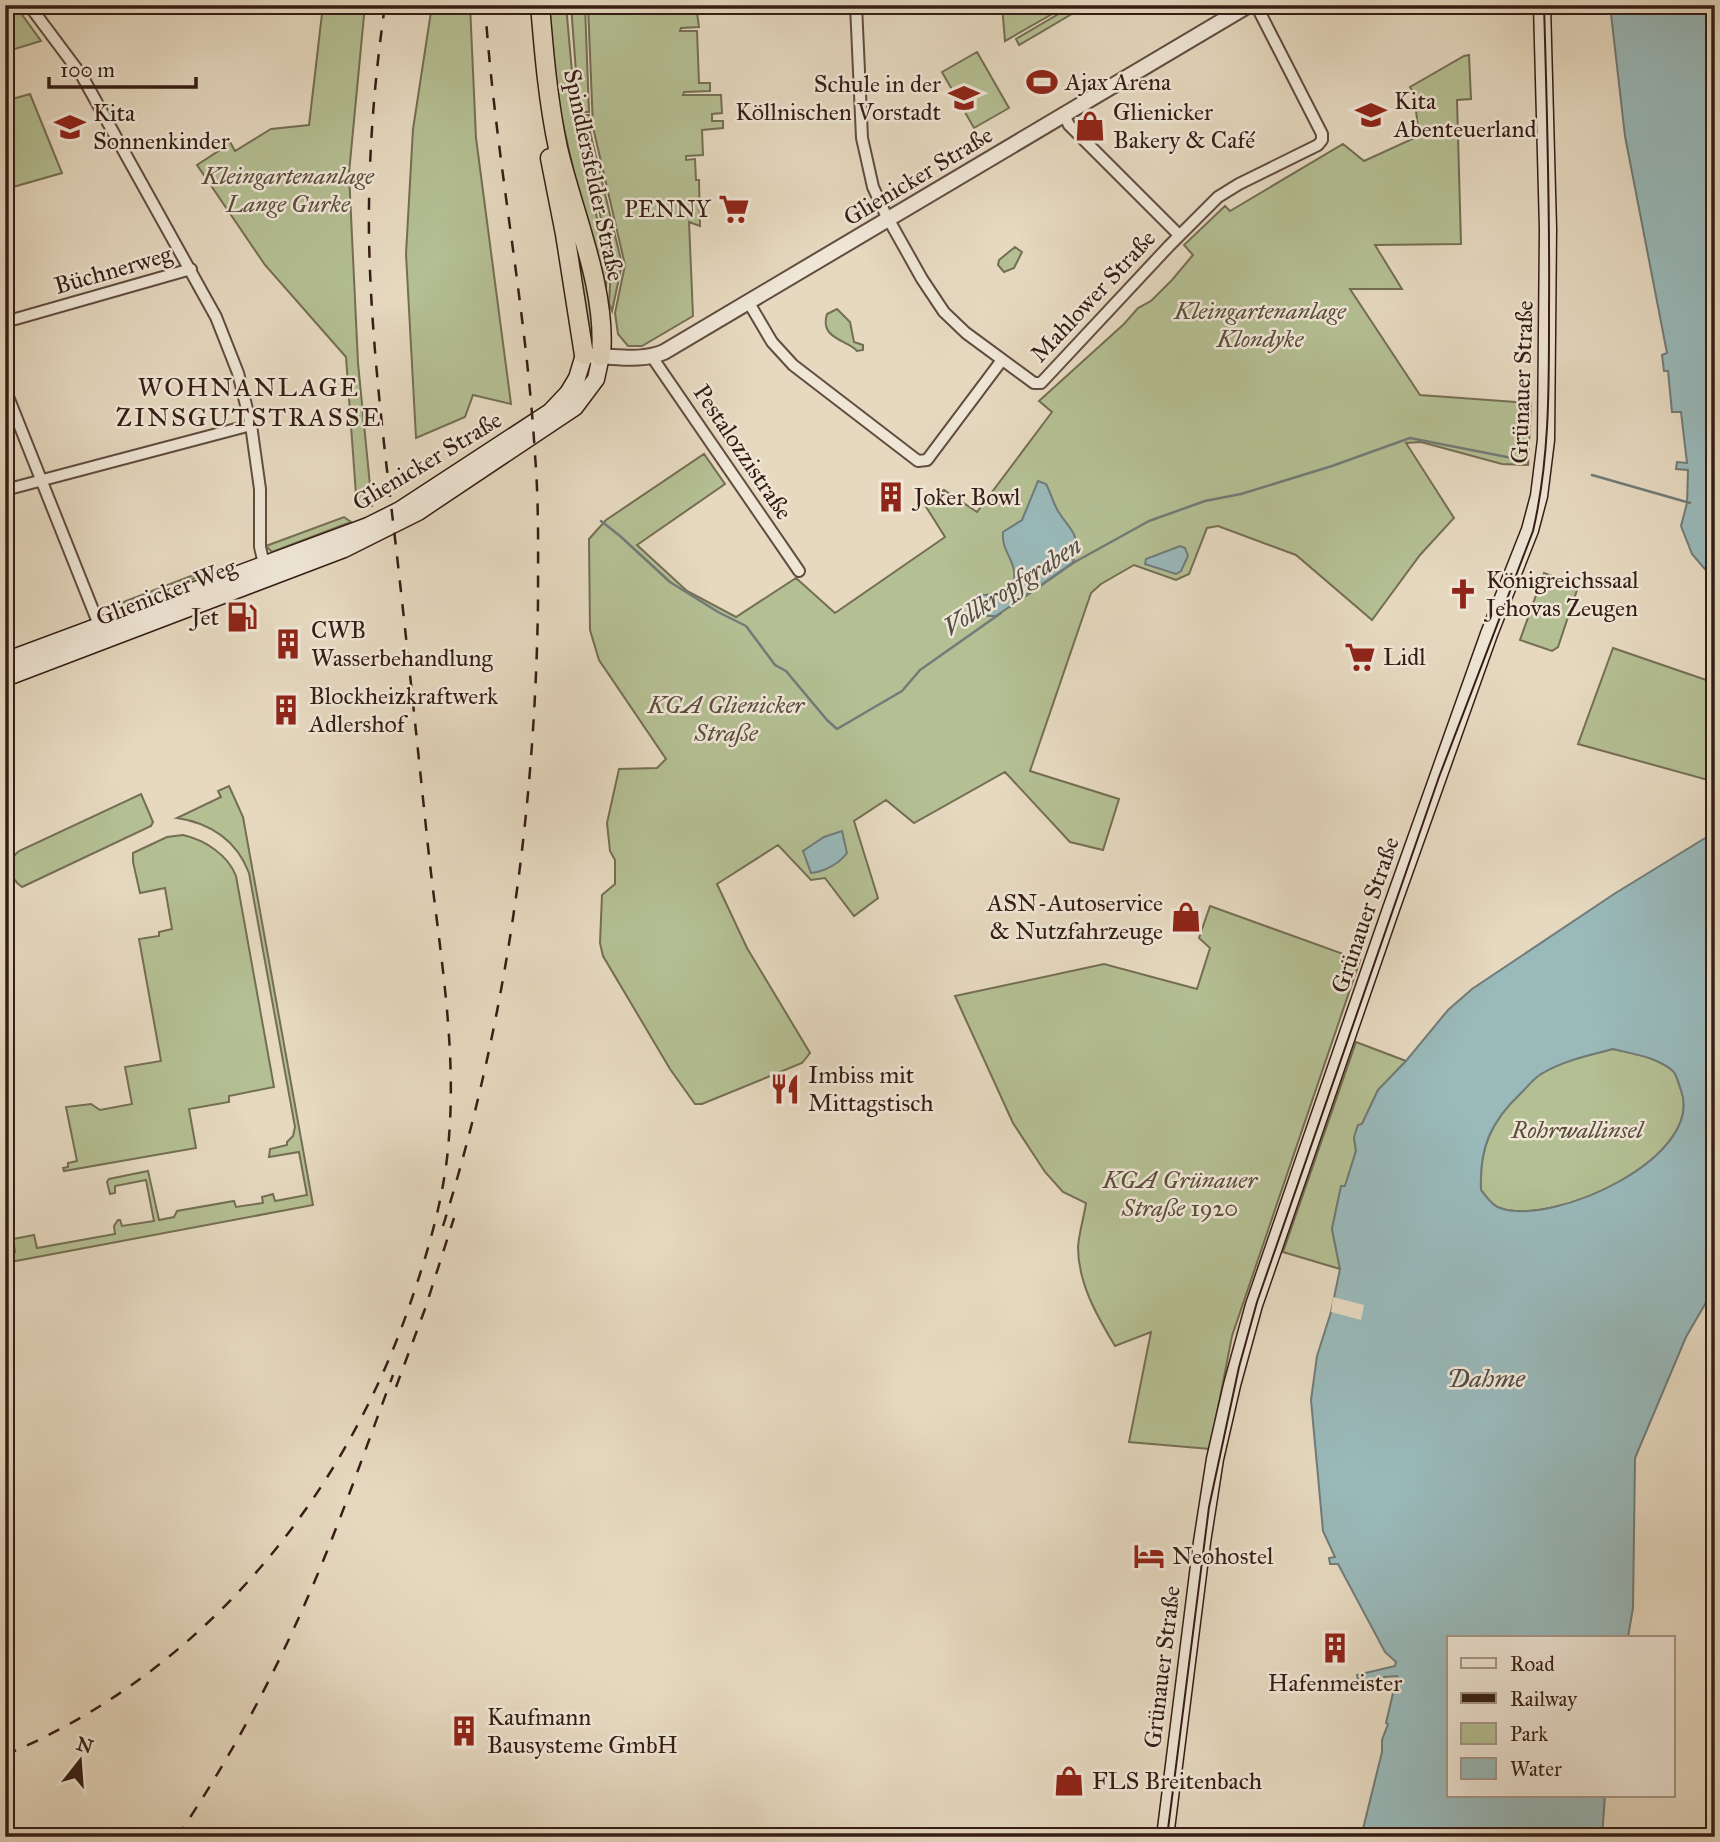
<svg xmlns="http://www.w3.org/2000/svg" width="1720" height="1842" viewBox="0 0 1720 1842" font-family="'IM FELL Great Primer',serif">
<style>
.green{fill:#b4bf93;stroke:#746e54;stroke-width:2}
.water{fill:#99b9ba;stroke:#717b78;stroke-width:2;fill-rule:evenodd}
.pier{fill:#e6d9c0}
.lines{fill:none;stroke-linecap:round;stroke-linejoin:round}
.stream{stroke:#717b78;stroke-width:2.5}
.minor-casing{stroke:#614c40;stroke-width:14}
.tertiary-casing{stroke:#614c40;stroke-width:18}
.secondary-casing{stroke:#351d15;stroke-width:19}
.trunk-casing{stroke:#351d15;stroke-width:21}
.minor{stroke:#efe6d6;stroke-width:10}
.tertiary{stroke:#efe6d6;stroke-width:14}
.secondary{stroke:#efe6d6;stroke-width:16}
.trunk{stroke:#e6d9c0;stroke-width:18}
.tram{stroke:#351d15;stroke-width:2}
.rail{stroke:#351d15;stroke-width:2.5;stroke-dasharray:12 12;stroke-linecap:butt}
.labels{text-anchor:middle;stroke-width:5;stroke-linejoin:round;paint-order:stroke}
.poi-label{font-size:24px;fill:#351d15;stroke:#efe6d6;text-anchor:start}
.street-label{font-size:24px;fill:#351d15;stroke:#efe6d6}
.park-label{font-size:24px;font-style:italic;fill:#5b4e3b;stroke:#efe6d6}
.neighbourhood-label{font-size:26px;letter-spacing:2px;fill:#351d15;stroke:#efe6d6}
.water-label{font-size:26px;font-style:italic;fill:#534c47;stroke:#efe6d6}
</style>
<rect width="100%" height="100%" fill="#e6d9c0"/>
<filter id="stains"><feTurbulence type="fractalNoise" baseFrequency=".00286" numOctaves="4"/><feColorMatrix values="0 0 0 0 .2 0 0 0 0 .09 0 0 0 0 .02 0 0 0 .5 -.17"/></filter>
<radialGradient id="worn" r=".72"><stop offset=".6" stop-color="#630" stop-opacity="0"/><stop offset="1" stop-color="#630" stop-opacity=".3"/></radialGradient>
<path class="green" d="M5 5H15L41 41 5 52Z
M323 5H365L349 173 358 363 372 506 357 508 346 357 265 265 197 165 223 148 222 144 229 140 235 151 271 129 309 125Z
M432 5H470L476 138 511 404 473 395 465 417 416 438 406 254 413 129Z
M548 5H566L575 106 607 270 605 310 556 93Z
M571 5H585L589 112H579Z
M588 5H696L699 27 681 28 680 31H697L699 83H710V91L684 92 683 95H721L722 113 712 114V121H723V128L702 130 703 155 686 156V160L695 159 696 180H699L700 226 689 222 693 316 642 346H628L618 334 615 313 625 265 593 127Z
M1002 5H1068L1005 41Z
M1074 5H1087L1019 45 1016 39Z
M977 52 1009 108 974 128 942 72Z
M1469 55 1471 99 1457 100 1461 244 1375 245 1402 289H1350L1420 395 1531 403 1528 465 1502 464 1421 442 1406 443 1454 518 1420 555 1372 620 1296 555 1218 526 1207 528 1189 574 1176 580 1134 565 1101 584 1091 593 1030 771 1119 799 1103 850 1070 842 1005 772 914 823 886 800 854 821 878 898 854 916 825 878 811 880 778 845 717 884 747 948 810 1053 802 1063 702 1104H695L670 1069 603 956 600 943 602 895 615 884V860L610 851 607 823 619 769 657 768 666 759 599 660 590 630 589 539 606 520 704 454 725 484 637 545 687 591 736 617 796 578 835 613 945 537 923 502 944 490 977 512 1052 412 1039 401 1124 324 1138 308 1151 301 1172 280 1193 255 1184 245 1225 206 1230 211 1343 144 1364 161 1419 136 1414 94 1410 87 1464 56Z
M30 94 62 173 13 187 5 166V101Z
M580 115H589V128L622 264 612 311 609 303 611 268Z
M568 206 586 267 596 337 590 338Z
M1015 247 1022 252 1014 268 1004 272 998 265 999 260Z
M837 309 850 322 854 342 863 345V350L857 351C848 340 819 339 827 314Z
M344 517 351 522 272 552 266 546Z
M209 569 210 572 128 606 120 609 118 604Z
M1544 573 1572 584 1577 590 1558 647 1552 651 1520 640Z
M1613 648 1715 683V782L1578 744Z
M229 786 243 817 313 1205 5 1263V1254L15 1252 13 1239 34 1235 37 1248 115 1234 114 1226 118 1220H120L122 1226 154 1221 146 1180 115 1186V1193L110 1194 107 1182 109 1179 148 1171 159 1220 174 1217 177 1211 234 1201 236 1207 263 1203 262 1197 273 1194 275 1201 307 1195 299 1152 269 1157 270 1149 287 1145V1142L293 1136 295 1127 249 873C237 841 211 823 177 818L221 797 218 791Z
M141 794 153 822 151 826 22 887C9 878 6 861 19 851Z
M183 835C205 840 228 855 236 876L274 1087 229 1096V1102L189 1109 196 1148 64 1171 63 1168 68 1167V1163L77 1161 66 1107 91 1104 100 1110 132 1104 125 1067 161 1061 139 939 159 936V932L172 929 165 888 140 893 133 862V853L167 837Z
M1210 906 1360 960 1232 1336 1210 1449 1129 1442 1151 1332 1115 1346C1097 1316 1078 1283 1078 1247 1079 1233 1084 1217 1086 1203L1063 1192 1045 1172 1013 1123 955 996 1104 964 1197 989 1210 948 1199 938Z
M1356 1042 1406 1061 1378 1090 1362 1124 1358 1125 1354 1138 1356 1151 1345 1187H1341L1332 1229 1340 1269 1283 1252Z
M1613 1049C1633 1053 1657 1057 1673 1071 1677 1075 1679 1085 1681 1090 1706 1157 1553 1227 1500 1208 1492 1206 1486 1196 1481 1190 1479 1149 1490 1122 1521 1093 1527 1087 1533 1079 1541 1074 1562 1061 1589 1055 1613 1049Z"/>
<path class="water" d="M1610 5H1715V581L1692 554 1681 526 1687 503 1688 470 1676 469 1677 462 1687 463 1681 412H1672L1668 371H1664L1662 355 1667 353 1625 136Z
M1038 481 1046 484C1051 493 1053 503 1058 511 1073 535 1080 530 1073 563L996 616H982L973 605 977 595C993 596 1001 592 1014 582 1017 559 1001 553 1003 532L1022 520Z
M1180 546 1185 548 1188 556 1181 571 1176 574 1145 564 1146 559Z
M842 831 847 853C840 863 824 872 811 873L803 851 824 837Z
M1715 832V1287L1686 1337 1635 1458 1633 1608 1628 1637H1449V1795H1605L1602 1837H1361L1382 1752V1740L1388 1724 1386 1723 1397 1676 1384 1677 1381 1684 1360 1688 1357 1675 1395 1666 1396 1662 1385 1652 1338 1564H1330L1329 1558 1335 1557 1323 1531 1311 1400 1317 1356 1331 1312 1340 1269 1332 1229 1341 1186H1345L1356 1151 1354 1137 1358 1125 1362 1124 1378 1090 1406 1061 1448 1010 1472 989 1614 894ZM1613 1049C1633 1054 1657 1057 1673 1071 1677 1075 1679 1085 1681 1090 1706 1157 1553 1227 1500 1208 1492 1206 1486 1196 1481 1190 1479 1149 1490 1122 1521 1093 1527 1087 1533 1079 1541 1074 1562 1061 1589 1055 1613 1049Z"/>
<path class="pier" d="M1333 1297 1364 1305 1361 1320 1331 1312Z"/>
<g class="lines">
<path class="stream" d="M1592 475 1690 503
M601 521 620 536 670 582 718 612 746 626 775 665 786 671 827 720 837 729 902 691 920 670 1001 613
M1010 607 1073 563 1149 521 1205 501 1241 494 1332 466 1410 438 1527 461"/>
<g class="minor-casing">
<path id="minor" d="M29 5 82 76 216 317 238 373 251 425 260 489V547L264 564
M856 5 862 138 873 187 885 213 922 279 944 312 966 333 1034 383H1041L1169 246 1218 197 1239 184 1318 145 1322 140V134L1256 5
M1064 115 1069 125 1179 235
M749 303 772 342 793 365 918 461 927 460 1002 360
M5 322 191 269
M652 357 799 571
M5 389 101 630
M5 490 251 425"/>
</g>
<g class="tertiary-casing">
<path id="tertiary" d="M592 356C617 356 640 362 664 352L1249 5"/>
</g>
<g class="secondary-casing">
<path id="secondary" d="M5 661 368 526 400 510 550 412 568 393 577 378 584 355
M5 678 344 549 418 512 575 407 596 379 601 356
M1165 1837 1202 1542 1215 1459 1232 1385 1254 1305 1391 909 1489 634 1530 530 1539 496 1546 440 1547 334 1548 229 1542 5"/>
</g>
<g class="trunk-casing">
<path id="trunk" d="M540 5C544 53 548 101 558 148 573 213 607 288 601 356
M550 158 565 234 584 355"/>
</g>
<use href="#minor" class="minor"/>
<use href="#tertiary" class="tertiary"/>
<use href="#secondary" class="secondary"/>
<use href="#trunk" class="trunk"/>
<path class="tram" d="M1167 1837 1209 1507 1239 1367 1257 1302 1439 777 1533 531C1550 458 1549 384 1549 309 1550 208 1547 106 1544 5"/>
<path class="rail" d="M443 1226C506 1024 535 814 538 603 538 554 539 504 535 455 526 304 495 156 485 5
M396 1387 425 1309 454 1218
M5 1755C200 1674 341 1503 409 1307 428 1252 445 1196 449 1137 457 1038 437 936 427 837 417 741 407 644 396 547 384 445 371 341 369 238 368 160 374 82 385 5
M177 1837C228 1762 271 1682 307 1599 339 1526 365 1450 393 1375"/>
</g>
<defs>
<g id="stadium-bare" transform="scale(2.415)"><path d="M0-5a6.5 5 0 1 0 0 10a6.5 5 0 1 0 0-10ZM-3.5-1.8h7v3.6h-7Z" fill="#8f2418" stroke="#efe6d6" stroke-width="2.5" paint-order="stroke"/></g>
<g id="school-bare" transform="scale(2.415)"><path d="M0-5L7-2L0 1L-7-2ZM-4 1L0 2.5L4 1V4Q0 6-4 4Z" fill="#8f2418" stroke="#efe6d6" stroke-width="2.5" paint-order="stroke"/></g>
<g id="shop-bare" transform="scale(2.415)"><path d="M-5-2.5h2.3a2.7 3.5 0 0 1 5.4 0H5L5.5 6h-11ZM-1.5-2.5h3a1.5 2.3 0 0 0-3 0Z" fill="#8f2418" stroke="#efe6d6" stroke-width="2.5" paint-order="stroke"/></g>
<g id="supermarket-bare" transform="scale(2.415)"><path d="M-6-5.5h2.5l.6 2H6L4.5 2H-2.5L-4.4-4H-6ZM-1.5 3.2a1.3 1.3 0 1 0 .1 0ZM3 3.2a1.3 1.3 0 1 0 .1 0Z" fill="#8f2418" stroke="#efe6d6" stroke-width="2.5" paint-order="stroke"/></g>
<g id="building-bare" transform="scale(2.415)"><path d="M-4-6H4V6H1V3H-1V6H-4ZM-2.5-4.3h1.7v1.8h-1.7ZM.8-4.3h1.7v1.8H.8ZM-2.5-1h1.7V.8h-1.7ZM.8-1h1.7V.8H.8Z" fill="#8f2418" stroke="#efe6d6" stroke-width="2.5" paint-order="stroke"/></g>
<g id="church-bare" transform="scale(2.415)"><path d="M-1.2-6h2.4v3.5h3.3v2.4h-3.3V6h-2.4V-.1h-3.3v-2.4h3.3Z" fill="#8f2418" stroke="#efe6d6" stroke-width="2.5" paint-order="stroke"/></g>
<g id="fuel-bare" transform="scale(2.415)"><path d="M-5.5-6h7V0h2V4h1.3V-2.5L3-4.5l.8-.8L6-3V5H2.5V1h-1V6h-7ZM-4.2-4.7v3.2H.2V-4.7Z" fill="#8f2418" stroke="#efe6d6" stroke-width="2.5" paint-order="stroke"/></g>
<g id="restaurant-bare" transform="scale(2.415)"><path d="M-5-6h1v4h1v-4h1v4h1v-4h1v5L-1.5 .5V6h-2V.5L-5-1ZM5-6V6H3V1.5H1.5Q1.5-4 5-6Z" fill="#8f2418" stroke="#efe6d6" stroke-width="2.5" paint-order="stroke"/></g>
<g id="hotel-bare" transform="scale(2.415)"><path d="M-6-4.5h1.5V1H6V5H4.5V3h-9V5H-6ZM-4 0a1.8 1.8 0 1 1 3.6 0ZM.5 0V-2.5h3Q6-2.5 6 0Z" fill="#8f2418" stroke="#efe6d6" stroke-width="2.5" paint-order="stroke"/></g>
</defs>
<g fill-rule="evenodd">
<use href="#stadium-bare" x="1042" y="82"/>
<use href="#school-bare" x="964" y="98"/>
<use href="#school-bare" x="1371" y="115"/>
<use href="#shop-bare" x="1090" y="126"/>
<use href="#school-bare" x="70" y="127"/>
<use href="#supermarket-bare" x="734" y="209"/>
<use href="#building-bare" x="891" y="497"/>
<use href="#church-bare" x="1463" y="594"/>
<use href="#fuel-bare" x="242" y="617"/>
<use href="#building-bare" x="288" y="644"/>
<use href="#supermarket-bare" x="1360" y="657"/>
<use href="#building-bare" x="286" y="710"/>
<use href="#shop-bare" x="1186" y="917"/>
<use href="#restaurant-bare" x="785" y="1089"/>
<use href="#hotel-bare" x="1149" y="1556"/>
<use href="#building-bare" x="1335" y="1648"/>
<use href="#building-bare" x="464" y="1731"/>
<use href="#shop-bare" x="1069" y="1781"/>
</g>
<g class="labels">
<g class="poi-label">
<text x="1065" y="90">Ajax Arena</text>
<text x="941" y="92" text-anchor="end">Schule in der<tspan x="941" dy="28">Köllnischen Vorstadt</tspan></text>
<text x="1394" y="109">Kita<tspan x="1394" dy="28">Abenteuerland</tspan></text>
<text x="1113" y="120">Glienicker<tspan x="1113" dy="28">Bakery &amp; Café</tspan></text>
<text x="93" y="121">Kita<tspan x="93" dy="28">Sonnenkinder</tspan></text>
<text x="711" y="217" text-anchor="end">PENNY</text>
<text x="914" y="505">Joker Bowl</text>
<text x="1486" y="588">Königreichssaal<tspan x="1486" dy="28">Jehovas Zeugen</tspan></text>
<text x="219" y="625" text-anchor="end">Jet</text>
<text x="311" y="638">CWB<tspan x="311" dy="28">Wasserbehandlung</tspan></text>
<text x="1383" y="665">Lidl</text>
<text x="309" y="704">Blockheizkraftwerk<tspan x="309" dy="28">Adlershof</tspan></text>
<text x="1163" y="911" text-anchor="end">ASN-Autoservice<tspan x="1163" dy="28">&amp; Nutzfahrzeuge</tspan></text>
<text x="808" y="1083">Imbiss mit<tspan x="808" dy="28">Mittagstisch</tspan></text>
<text x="1172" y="1564">Neohostel</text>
<text x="1335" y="1691" text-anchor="middle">Hafenmeister</text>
<text x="487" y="1725">Kaufmann<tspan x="487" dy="28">Bausysteme GmbH</tspan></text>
<text x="1092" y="1789">FLS Breitenbach</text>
</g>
<g class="street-label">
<text transform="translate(594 175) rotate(78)" y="8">Spindlersfelder Straße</text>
<text transform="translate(918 176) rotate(-31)" y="8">Glienicker Straße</text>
<text transform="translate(113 270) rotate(-16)" y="8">Büchnerweg</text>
<text transform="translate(1093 296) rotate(-47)" y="8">Mahlower Straße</text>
<text transform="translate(1522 382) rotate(-88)" y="8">Grünauer Straße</text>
<text transform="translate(743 452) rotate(56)" y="8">Pestalozzistraße</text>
<text transform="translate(427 461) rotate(-31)" y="8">Glienicker Straße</text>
<text transform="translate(166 592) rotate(-21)" y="8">Glienicker Weg</text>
<text transform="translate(1365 915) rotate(-71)" y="8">Grünauer Straße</text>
<text transform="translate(1162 1667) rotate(-83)" y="8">Grünauer Straße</text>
</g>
<g class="park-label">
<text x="288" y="184">Kleingartenanlage<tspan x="288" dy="28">Lange Gurke</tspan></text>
<text x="1260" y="319">Kleingartenanlage<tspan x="1260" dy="28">Klondyke</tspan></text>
<text x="726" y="713">KGA Glienicker<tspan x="726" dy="28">Straße</tspan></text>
<text x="1577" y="1138">Rohrwallinsel</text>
<text x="1180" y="1188">KGA Grünauer<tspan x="1180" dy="28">Straße 1920</tspan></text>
</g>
<g class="neighbourhood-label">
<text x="249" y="396">WOHNANLAGE<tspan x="249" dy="30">ZINSGUTSTRASSE</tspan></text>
</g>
<g class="water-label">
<text transform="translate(1012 586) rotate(-33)" y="9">Vollkropfgraben</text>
<text x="1486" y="1387">Dahme</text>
</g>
</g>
<rect width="1720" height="1842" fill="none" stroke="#e6d9c0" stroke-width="28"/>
<rect x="7" y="7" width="1706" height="1828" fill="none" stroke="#351d15" stroke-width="3.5"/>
<rect x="14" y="14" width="1692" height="1814" fill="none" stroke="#351d15" stroke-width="2"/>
<rect x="1447" y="1636" width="228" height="161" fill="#efe6d6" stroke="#a59689" stroke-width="2"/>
<rect x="1461" y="1658" width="35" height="10" fill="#efe6d6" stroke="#a59689" stroke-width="2"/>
<text x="1510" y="1671" font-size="21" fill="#351d15">Road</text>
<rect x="1461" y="1693" width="35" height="10" fill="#351d15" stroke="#a59689" stroke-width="2"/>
<text x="1510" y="1706" font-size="21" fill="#351d15">Railway</text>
<rect x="1461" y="1723" width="35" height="21" fill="#b4bf93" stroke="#a59689" stroke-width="2"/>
<text x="1510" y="1741" font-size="21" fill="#351d15">Park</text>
<rect x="1461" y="1758" width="35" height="21" fill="#99b9ba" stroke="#a59689" stroke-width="2"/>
<text x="1510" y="1776" font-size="21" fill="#351d15">Water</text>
<g transform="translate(80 1761) rotate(17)" stroke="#efe6d6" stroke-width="5" paint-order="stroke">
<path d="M0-5L12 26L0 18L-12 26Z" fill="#351d15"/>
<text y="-10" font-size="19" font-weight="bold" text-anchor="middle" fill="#351d15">N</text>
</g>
<path d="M49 77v10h147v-10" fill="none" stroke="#351d15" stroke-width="3.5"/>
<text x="60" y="77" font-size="21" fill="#351d15" stroke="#efe6d6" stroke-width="5" paint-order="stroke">100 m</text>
<rect width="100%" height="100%" filter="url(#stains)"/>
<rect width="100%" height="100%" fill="url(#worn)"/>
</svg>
